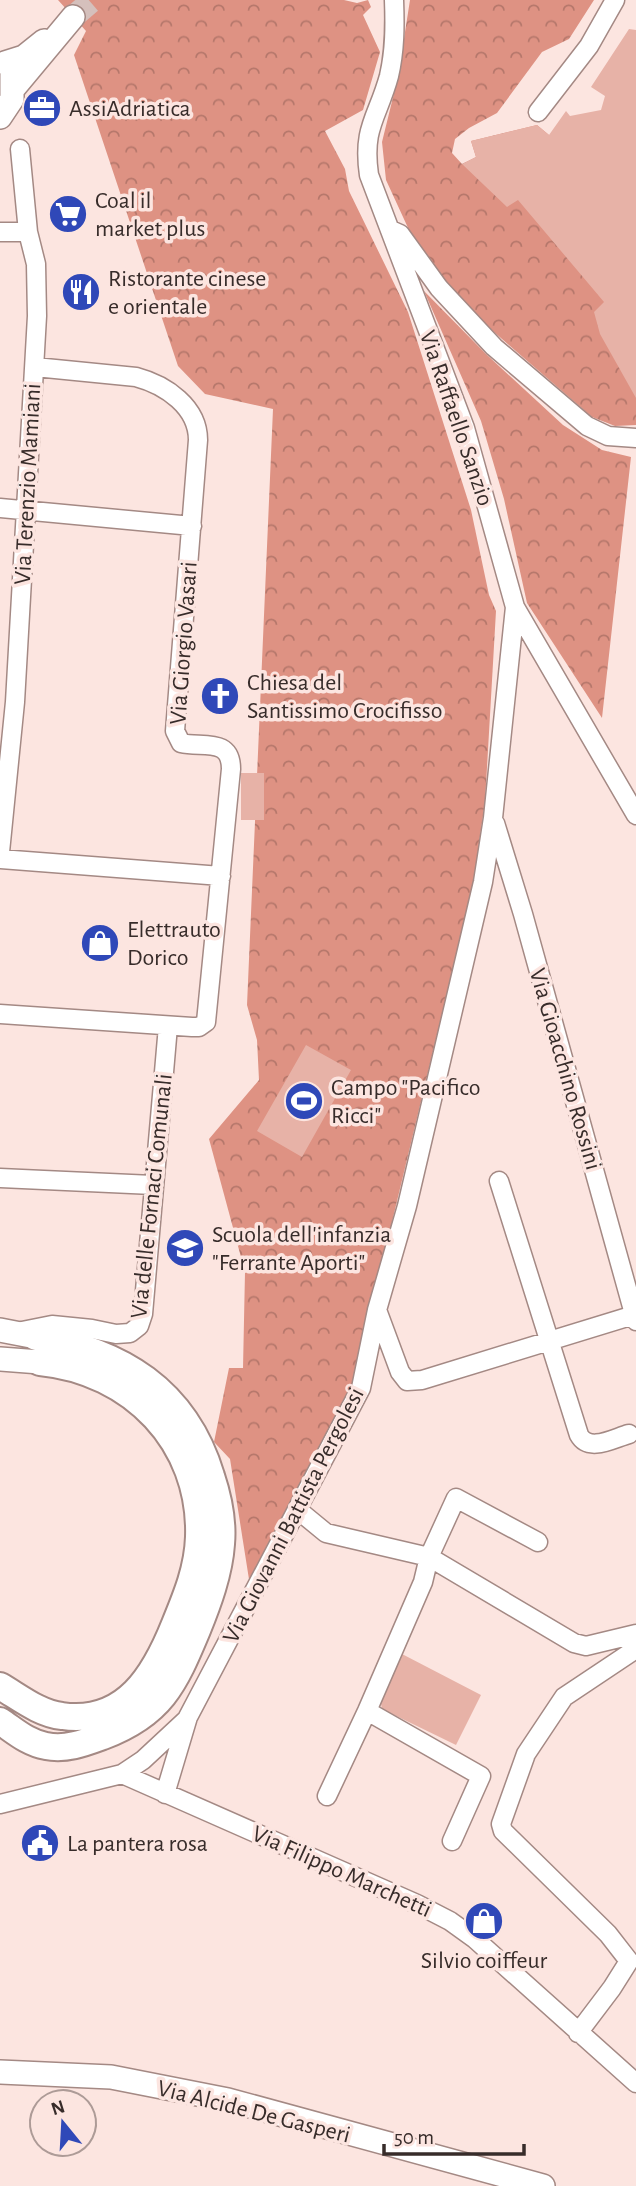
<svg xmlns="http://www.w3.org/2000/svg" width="636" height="2186" viewBox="0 0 636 2186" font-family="'Alegreya Sans',sans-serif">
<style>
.forest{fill:url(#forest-crowns)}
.park{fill:#e7b2a7}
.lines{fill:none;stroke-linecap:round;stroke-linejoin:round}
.major-tunnel{stroke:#d5c0bc;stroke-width:23;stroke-dasharray:23 11;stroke-linecap:butt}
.minor-casing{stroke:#a48984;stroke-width:21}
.major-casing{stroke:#a48984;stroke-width:26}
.highway-casing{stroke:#a48984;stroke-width:30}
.minor{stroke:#fff;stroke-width:18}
.major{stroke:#fff;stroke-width:23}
.highway{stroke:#fff;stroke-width:26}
.labels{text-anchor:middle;stroke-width:7;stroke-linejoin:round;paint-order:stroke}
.poi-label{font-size:24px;fill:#372c2a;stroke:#fce5e0;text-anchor:start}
.street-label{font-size:24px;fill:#372c2a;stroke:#fce5e0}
</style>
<defs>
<pattern id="forest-crowns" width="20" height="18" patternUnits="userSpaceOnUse" patternTransform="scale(1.75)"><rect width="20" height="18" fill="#de9283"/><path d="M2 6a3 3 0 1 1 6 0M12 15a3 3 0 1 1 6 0" fill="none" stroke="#b5776b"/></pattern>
</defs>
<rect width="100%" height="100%" fill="#fce5e0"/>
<path class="forest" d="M58 0H344L357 3 368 0 371 7 363 15 380 52 363 110 325 131 345 169 349 191 408 312 471 510 489 595 496 611 485 802 473 885 354 1380 251 1592 230 1459 214 1442 229 1368H243L245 1272 209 1139 259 1080 257 1040 247 1005 273 409 205 394 178 366 74 55 86 31Z
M410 0H594L569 39 542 52 497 113 469 128 455 139 452 153 462 164 476 157 471 141 537 125 549 135 636 183V425L615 426 592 417 494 332 448 286 409 230 386 180 382 142 398 77Z
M424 291 486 354 563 425 602 450 631 457 602 718 527 603 504 499 481 421Z"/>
<path class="park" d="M629 29 636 30V398L600 334 594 312 604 302 518 200 507 207 462 164 476 157 471 141 537 125 549 135 566 111 570 116 601 110 605 96 591 87Z
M241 773H264V820H241Z
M306 1045 351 1070 302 1157 257 1131Z
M402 1654 481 1695 456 1745 382 1709 380 1699Z"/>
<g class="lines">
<path class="major-tunnel" d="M73 17 93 0"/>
<g class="minor-casing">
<path id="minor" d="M394 0C395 26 395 50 389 76 378 117 362 127 369 175L465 428 515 607 636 815
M538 112 589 46 615 0
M391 230 400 234 439 288 494 347 587 426 608 436 636 438
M0 232H28
M0 508 192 526
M495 823 523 914 636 1321
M0 852 15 702 37 316 36 264 28 232 20 149
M0 859 221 876
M0 1014 192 1027H199L206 1022 231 769C231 737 202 748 181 743L175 731 198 440C198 407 166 385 136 377L35 367
M0 1178 153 1185
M499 1181 579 1435C589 1453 614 1438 629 1434
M377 1310 400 1372 407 1381 422 1380 634 1315
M22 1331 52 1325 92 1329 116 1334 130 1333 139 1326 143 1314 168 1026
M298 1510 326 1533 429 1557 574 1643 586 1646 636 1634
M367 1711 481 1776 452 1841
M122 1774 417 1904 450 1921 475 1939 636 2083
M165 1794 188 1717 361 1388 377 1310 407 1206 483 882 493 818 515 607
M327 1796 367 1711 423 1582 429 1557 456 1498 538 1542
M0 1804 122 1774 143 1760 186 1720
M578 2033 612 1988 629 1961 608 1934 503 1831 501 1824 526 1754 564 1697 636 1649"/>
</g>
<g class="major-casing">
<path id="major" d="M5 63 24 57 44 41
M13 89 73 17
M0 117 12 99V75
M0 1330 36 1337
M0 1359 40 1362
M0 2072 111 2077 228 2100 543 2186"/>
</g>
<g class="highway-casing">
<path id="highway" d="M0 1686C19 1697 40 1714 62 1716 126 1725 155 1674 175 1624 187 1595 198 1568 199 1537 202 1442 132 1371 40 1362
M0 1721C15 1731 28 1743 46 1746 66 1750 84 1743 103 1736 161 1714 174 1685 197 1630 208 1603 219 1573 221 1544 223 1522 218 1497 211 1476 185 1390 121 1351 36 1337"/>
</g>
<use href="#minor" class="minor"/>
<use href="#major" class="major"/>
<use href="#highway" class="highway"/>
</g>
<defs>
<g id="office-disc" transform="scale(2.0125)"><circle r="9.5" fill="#2f48b8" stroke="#fce5e0"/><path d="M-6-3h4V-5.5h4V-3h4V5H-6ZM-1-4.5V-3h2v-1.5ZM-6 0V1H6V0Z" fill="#fff"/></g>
<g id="supermarket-disc" transform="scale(2.0125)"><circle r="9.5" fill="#2f48b8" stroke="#fce5e0"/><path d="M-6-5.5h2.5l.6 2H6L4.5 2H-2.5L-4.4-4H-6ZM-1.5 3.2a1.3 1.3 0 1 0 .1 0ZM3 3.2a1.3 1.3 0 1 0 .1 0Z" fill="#fff"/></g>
<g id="restaurant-disc" transform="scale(2.0125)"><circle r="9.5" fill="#2f48b8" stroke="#fce5e0"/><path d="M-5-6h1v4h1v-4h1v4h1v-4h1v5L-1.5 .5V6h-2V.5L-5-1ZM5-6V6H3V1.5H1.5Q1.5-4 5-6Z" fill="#fff"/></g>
<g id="church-disc" transform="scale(2.0125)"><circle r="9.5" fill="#2f48b8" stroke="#fce5e0"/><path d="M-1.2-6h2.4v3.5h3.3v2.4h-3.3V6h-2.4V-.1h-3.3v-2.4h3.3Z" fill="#fff"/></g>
<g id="shop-disc" transform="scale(2.0125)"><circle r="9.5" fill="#2f48b8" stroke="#fce5e0"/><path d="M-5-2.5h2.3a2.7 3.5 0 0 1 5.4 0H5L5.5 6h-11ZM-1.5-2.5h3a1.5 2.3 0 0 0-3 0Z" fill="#fff"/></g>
<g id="stadium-disc" transform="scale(2.0125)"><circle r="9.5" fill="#2f48b8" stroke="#fce5e0"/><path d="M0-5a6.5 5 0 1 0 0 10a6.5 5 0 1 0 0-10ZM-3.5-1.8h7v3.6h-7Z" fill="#fff"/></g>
<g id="school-disc" transform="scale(2.0125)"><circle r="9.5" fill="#2f48b8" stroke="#fce5e0"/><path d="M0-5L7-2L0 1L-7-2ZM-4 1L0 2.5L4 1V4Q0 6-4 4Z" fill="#fff"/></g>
<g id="civic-disc" transform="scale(2.0125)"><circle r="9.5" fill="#2f48b8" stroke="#fce5e0"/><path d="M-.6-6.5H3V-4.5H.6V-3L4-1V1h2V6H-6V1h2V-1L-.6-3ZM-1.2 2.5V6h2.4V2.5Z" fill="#fff"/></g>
</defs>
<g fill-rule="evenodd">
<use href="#office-disc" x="42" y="108"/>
<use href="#supermarket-disc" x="68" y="214"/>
<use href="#restaurant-disc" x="81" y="292"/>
<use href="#church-disc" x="220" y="696"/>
<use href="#shop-disc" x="100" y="943"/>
<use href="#stadium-disc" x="304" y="1101"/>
<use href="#school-disc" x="185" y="1248"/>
<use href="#civic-disc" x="40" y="1843"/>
<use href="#shop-disc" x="484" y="1921"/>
</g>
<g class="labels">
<g class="poi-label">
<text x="69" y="116">AssiAdriatica</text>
<text x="95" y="208">Coal il<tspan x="95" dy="28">market plus</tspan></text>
<text x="108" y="286">Ristorante cinese<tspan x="108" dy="28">e orientale</tspan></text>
<text x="247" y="690">Chiesa del<tspan x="247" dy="28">Santissimo Crocifisso</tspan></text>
<text x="127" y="937">Elettrauto<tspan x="127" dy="28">Dorico</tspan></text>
<text x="331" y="1095">Campo "Pacifico<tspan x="331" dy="28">Ricci"</tspan></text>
<text x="212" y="1242">Scuola dell'infanzia<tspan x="212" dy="28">"Ferrante Aporti"</tspan></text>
<text x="67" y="1851">La pantera rosa</text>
<text x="484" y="1968" text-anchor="middle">Silvio coiffeur</text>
</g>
<g class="street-label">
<text transform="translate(457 418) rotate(71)" y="8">Via Raffaello Sanzio</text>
<text transform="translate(27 484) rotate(-87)" y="8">Via Terenzio Mamiani</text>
<text transform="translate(183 643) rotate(-86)" y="8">Via Giorgio Vasari</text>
<text transform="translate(566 1069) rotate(74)" y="8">Via Gioacchino Rossini</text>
<text transform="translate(151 1196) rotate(-84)" y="8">Via delle Fornaci Comunali</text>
<text transform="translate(293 1515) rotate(-63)" y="8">Via Giovanni Battista Pergolesi</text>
<text transform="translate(342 1871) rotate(24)" y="8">Via Filippo Marchetti</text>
<text transform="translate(254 2111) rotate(14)" y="8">Via Alcide De Gasperi</text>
</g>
</g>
<g transform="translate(63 2123) rotate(342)"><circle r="33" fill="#fce5e0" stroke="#ad9b97" stroke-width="2"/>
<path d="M0-5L12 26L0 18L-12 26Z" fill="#2f48b8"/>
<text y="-10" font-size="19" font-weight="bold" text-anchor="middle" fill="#372c2a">N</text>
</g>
<path d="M384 2144v10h140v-10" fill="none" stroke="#372c2a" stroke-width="3.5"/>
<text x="394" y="2144" font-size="21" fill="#372c2a" stroke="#fce5e0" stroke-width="5" paint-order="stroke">50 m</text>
</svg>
